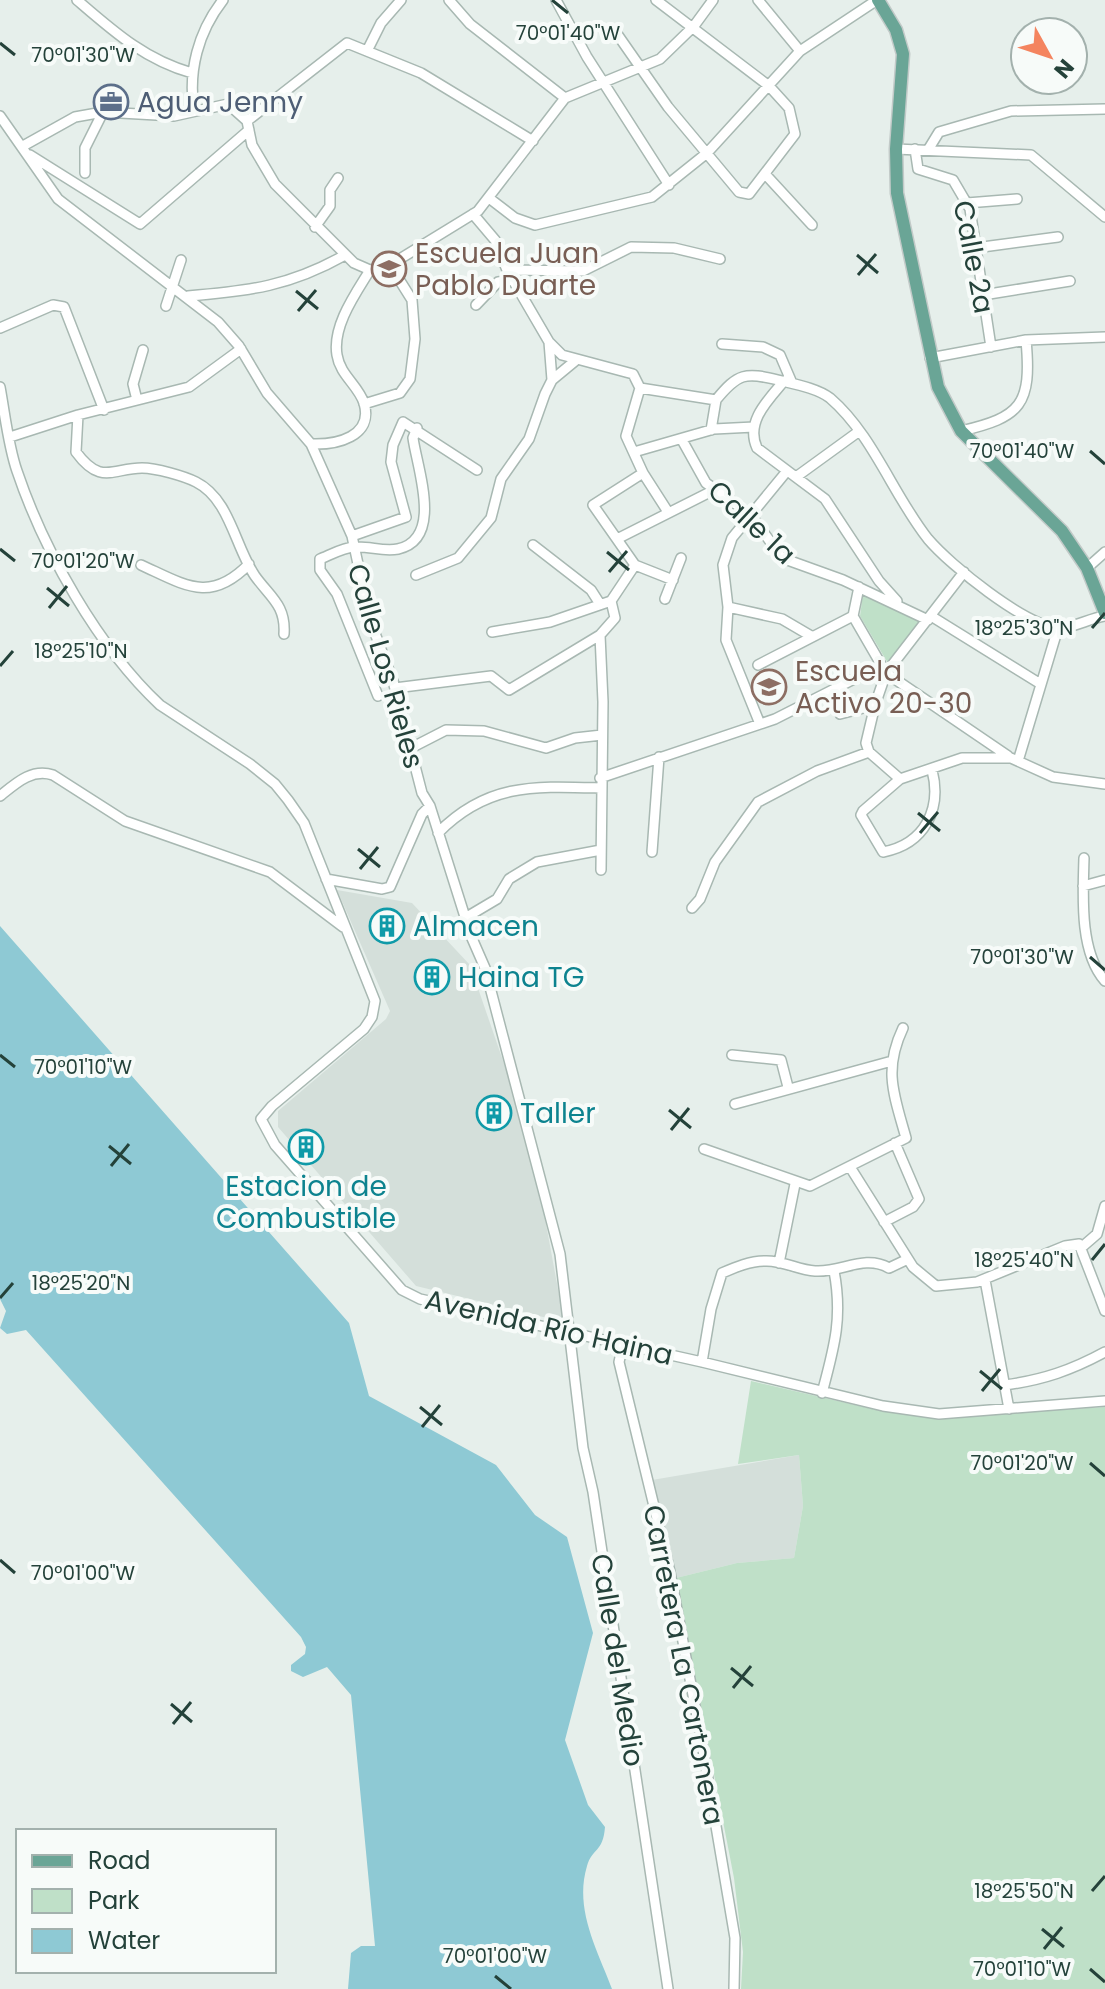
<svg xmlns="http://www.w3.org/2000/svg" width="1105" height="1989" viewBox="0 0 1105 1989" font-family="Poppins,sans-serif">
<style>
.built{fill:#d4dfda}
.green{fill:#bfe0c8}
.water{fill:#8ec9d4}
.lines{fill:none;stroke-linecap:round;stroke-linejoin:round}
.minor-casing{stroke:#a8b8b2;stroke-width:12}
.major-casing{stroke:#c2cac8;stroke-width:15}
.minor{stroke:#fff;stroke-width:9}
.major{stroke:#6aa596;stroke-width:12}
.ticks{fill:none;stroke:#24423a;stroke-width:3}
.labels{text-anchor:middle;stroke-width:8;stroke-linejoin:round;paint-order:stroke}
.service-label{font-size:28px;fill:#4e5e75;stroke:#f7fbf9;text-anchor:start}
.education-label{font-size:28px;fill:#785e54;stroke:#f7fbf9;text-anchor:start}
.street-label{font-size:28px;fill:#24423a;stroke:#f7fbf9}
.culture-label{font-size:28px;fill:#0d838f;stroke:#f7fbf9;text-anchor:start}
.ticks-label{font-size:20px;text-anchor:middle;fill:#24423a;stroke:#f7fbf9;stroke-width:8;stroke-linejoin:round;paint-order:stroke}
</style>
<rect width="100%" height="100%" fill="#e6efeb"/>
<path class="built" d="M337 890 412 903 470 965 531 1142 564 1322 416 1286 278 1127V1111L386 1019 390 1011Z
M799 1455 803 1506 794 1558 737 1563 676 1578 652 1480Z"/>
<path class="green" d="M863 594 921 622 889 665 860 616Z
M751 1381 881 1411 937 1417 1105 1407V1989H741L743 1952 734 1878 676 1578 737 1563 794 1558 803 1506 799 1455 738 1464Z"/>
<path class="water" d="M0 926 349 1323 369 1396 496 1465 535 1515 567 1537 593 1633 565 1740 588 1805 605 1827C603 1853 592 1848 587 1866 574 1909 597 1949 612 1989H348L351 1953 361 1946H375L351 1695 327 1667 303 1677 291 1671V1665L305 1654 306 1647 301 1637 26 1330 7 1334 0 1328 6 1311 0 1299Z"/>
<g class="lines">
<g class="minor-casing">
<path id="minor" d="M77 0C113 31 145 60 192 73
M449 0 470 24 565 98
M556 0 587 57 669 185
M758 0 800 51
M615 31 668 107 739 192 749 194 795 134 789 108 769 86 656 0
M367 51 381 23 401 0
M194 110C188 71 198 32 223 0
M0 116 58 199 218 322 239 346 267 393 311 444 352 536 370 620 393 681 422 793 430 806 471 936 485 968 560 1254 583 1448 593 1492 668 1989
M247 121 347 43 421 73 533 141
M23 146 75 117 103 112 174 116 228 104 247 121 252 145 275 184 354 263 370 270 390 265 478 211 565 98 660 59 694 26 713 0
M896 149 1031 155 1105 217
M915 149 918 169 953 180 970 209 991 347
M928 150 939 132 1011 111 1105 109
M30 155 140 224 249 130
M85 173V148L103 112
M766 175 812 225
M489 198 515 218 535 225 652 197 707 153 800 51 877 0
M967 203 1017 199
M473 214 495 240 507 270 549 342 562 355 633 374 640 388 716 400
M315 227 330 206V190L338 178
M975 248 1058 237
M507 270 583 271 631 247 674 248 720 259
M983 295 1070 281
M188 296C250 291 290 286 345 255
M476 305 498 282 513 280
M166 306 181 260
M0 328 53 305 64 307 104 410
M549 342 552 380
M722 344 763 347 780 355 792 383
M930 358 1026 340 1105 337
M784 381C768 400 745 422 757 448L825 499 879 581 897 601
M0 387C5 414 8 445 17 471 44 551 98 647 160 705L250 764 275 784 288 800 304 823 375 1001 372 1017 364 1029 272 1106 261 1119 275 1145 402 1290 420 1299 702 1362 883 1406 939 1414 1105 1401
M640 388 626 436 643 473 668 512
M137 400 133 384 143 350
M716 400C738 373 745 372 778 380 794 384 817 388 830 398 873 435 893 495 928 539 950 565 1024 625 1058 628 1071 629 1090 618 1105 616
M364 404 400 393 410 379 415 339 412 300 390 265
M78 415 76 452C101 486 113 468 142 468 156 468 184 476 196 482 230 499 235 547 255 576 270 597 286 605 284 634
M711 430 716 400
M961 431C1021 417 1032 405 1026 340
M10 437 78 415 189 387 241 349
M682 440 706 483 751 515 782 558 843 580 928 620
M311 444C336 445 374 437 364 403 358 385 340 375 337 355 332 326 356 293 370 270
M634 452 714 429 754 427
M643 473 593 505 635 565 673 580
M796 477 858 432
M352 536 406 517 391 462 393 445 403 422 477 470
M617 539 714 490
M533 545 591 590 600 604
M141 565C185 585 210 604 249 564
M1087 568 1105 552
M416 575 458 558 491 518 501 479 529 439 545 394 552 380 575 361
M859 587 853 616 886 673 1008 756
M665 599 681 558
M728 607 782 619 811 636
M931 616 1039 683
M492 632 550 622 611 601 635 565
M600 635 603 702 601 870
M758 665 853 616
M395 688 491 676 509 690 600 635 615 618 611 601
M378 696 337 594 320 570V559C330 555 344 547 355 547 370 546 383 552 398 549 444 539 417 468 413 438L417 428
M840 714 875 705
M760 724 726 640 728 607 723 565 732 538 787 471
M409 749 446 730 484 731 546 748 575 738 602 735
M1018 761 1058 628
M932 770C942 809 925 844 883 852L861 815 863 811 900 779 962 758H1011L1053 777 1105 784
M600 778 775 719 862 675 886 673
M900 779 869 752 866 743 875 705 886 673 964 572
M0 796C16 783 32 768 53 775L125 821 270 872 343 927
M438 833C487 783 535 786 600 788
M652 852 659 757
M1084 858C1083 894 1079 952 1105 981
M326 879 382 889 390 887 422 814 430 806
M1083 886 1105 880
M692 908 700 899 715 862 758 802 817 771 869 752
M465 918 497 899 509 879 537 862 601 850
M732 1055 781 1060 788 1087
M735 1104 892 1061
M704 1149 810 1186 906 1138C894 1095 883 1070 903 1028
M850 1167 913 1267 936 1286 977 1282 1065 1246 1079 1244 1105 1311
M884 1222 913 1207 919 1199 895 1143
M1082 1247 1097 1234 1105 1206
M779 1263 795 1184
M985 1280 1009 1409
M623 1344 619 1362 670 1572 701 1738 735 1938 734 1989
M702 1362 711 1309 722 1273C736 1267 750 1261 765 1261 782 1260 798 1270 815 1271 841 1273 864 1254 889 1268L908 1259
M1005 1385C1043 1380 1072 1370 1105 1352
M822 1393C834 1348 843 1318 834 1271"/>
</g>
<g class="major-casing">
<path id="major" d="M878 0 896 30 903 54 896 149 897 193 938 387 961 431 1062 531 1087 568 1105 613"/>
</g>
<use href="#minor" class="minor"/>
<use href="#major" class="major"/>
</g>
<path class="ticks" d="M552 0 568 13M0 43 15 55M857 255 878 273M858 275 876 254M296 291 318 309M298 311 316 290M1090 451 1105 464M0 549 15 561M607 552 629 570M609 572 627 551M47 588 69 606M49 608 67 586M1092 628 1105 613M0 666 13 651M918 813 940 831M920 833 938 812M358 849 380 867M360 869 378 847M1090 957 1105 970M0 1055 15 1067M669 1110 691 1128M671 1130 689 1108M109 1146 131 1164M111 1166 129 1144M1092 1260 1105 1244M0 1298 13 1283M980 1371 1002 1389M982 1391 1000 1369M420 1407 442 1425M422 1427 440 1405M1090 1463 1105 1476M0 1560 15 1573M731 1668 753 1686M733 1688 751 1666M171 1704 192 1722M173 1724 191 1702M1092 1891 1105 1876M1042 1929 1064 1947M1044 1949 1062 1927M1090 1969 1105 1982M495 1976 511 1989"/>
<defs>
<g id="office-ring" transform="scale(1.8)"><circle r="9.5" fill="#f7fbf9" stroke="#5c6f8a" stroke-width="1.5"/><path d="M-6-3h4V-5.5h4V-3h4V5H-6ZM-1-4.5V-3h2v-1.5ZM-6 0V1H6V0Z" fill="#5c6f8a"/></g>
<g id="school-ring" transform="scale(1.8)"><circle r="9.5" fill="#f7fbf9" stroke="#8d6e63" stroke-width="1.5"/><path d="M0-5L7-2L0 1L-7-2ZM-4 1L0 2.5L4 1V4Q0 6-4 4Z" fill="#8d6e63"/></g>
<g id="building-ring" transform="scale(1.8)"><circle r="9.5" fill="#f7fbf9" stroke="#0f9aa8" stroke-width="1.5"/><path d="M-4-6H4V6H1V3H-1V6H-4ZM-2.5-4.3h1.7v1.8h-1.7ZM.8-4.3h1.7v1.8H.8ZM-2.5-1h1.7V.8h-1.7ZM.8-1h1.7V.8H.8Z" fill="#0f9aa8"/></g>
</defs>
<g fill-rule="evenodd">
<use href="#office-ring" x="111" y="102"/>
<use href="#school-ring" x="389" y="269"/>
<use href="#school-ring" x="769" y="687"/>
<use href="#building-ring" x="387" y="926"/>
<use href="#building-ring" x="432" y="977"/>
<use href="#building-ring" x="494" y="1113"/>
<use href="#building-ring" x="306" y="1147"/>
</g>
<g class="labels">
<g class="service-label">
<text x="137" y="112">Agua Jenny</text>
</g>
<g class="education-label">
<text x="415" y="263">Escuela Juan<tspan x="415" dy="32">Pablo Duarte</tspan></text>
<text x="795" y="681">Escuela<tspan x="795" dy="32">Activo 20-30</tspan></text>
</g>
<g class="street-label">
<text transform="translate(974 257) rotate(79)" y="10">Calle 2a</text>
<text transform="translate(752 522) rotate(43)" y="10">Calle 1a</text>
<text transform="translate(386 666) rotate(74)" y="10">Calle Los Rieles</text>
<text transform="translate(549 1327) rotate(13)" y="10">Avenida Río Haina</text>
<text transform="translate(618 1660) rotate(81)" y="10">Calle del Medio</text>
<text transform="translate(684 1665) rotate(79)" y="10">Carretera La Cartonera</text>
</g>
<g class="culture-label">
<text x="413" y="936">Almacen</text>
<text x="458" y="987">Haina TG</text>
<text x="520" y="1123">Taller</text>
<text x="306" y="1196" text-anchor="middle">Estacion de<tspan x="306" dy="32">Combustible</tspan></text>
</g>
</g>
<g class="ticks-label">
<text x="568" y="40">70°01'40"W</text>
<text x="83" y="62">70°01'30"W</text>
<text x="1022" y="458">70°01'40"W</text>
<text x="83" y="568">70°01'20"W</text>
<text x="1024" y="635">18°25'30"N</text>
<text x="81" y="658">18°25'10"N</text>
<text x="1022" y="964">70°01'30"W</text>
<text x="83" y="1074">70°01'10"W</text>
<text x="1024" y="1267">18°25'40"N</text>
<text x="81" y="1290">18°25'20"N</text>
<text x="1022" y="1470">70°01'20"W</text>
<text x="83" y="1580">70°01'00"W</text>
<text x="1024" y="1898">18°25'50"N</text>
<text x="495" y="1963">70°01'00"W</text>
<text x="1022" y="1976">70°01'10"W</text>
</g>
<rect x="16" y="1829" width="260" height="144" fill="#f7fbf9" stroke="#a3b1ad" stroke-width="2"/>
<rect x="32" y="1855" width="40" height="12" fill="#6aa596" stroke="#a3b1ad" stroke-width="2"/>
<text x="88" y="1869" font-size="24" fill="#24423a">Road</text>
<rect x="32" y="1889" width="40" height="24" fill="#bfe0c8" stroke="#a3b1ad" stroke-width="2"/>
<text x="88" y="1909" font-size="24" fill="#24423a">Park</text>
<rect x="32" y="1929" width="40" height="24" fill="#8ec9d4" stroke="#a3b1ad" stroke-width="2"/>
<text x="88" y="1949" font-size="24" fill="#24423a">Water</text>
<g transform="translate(1049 56) rotate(130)"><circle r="38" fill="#f7fbf9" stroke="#a3b1ad" stroke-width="2"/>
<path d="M0-6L14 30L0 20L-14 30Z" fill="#f4845f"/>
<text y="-12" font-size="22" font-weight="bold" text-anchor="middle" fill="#24423a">N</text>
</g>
</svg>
